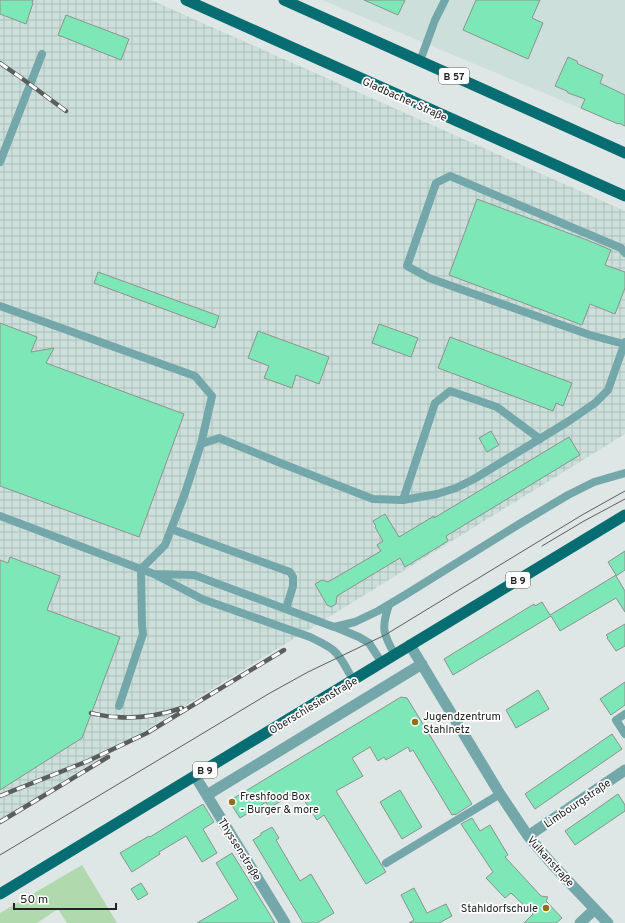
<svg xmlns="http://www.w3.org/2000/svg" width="625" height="923" viewBox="0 0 625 923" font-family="Overpass,sans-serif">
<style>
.built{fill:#ccdfdb}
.industrial{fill:url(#industrial-grid)}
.green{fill:#b0d9ae}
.building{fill:#7de7b7;stroke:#8b938f}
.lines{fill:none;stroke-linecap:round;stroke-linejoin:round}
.service{stroke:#74a7aa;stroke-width:8}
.minor{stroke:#74a7aa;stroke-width:11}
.primary{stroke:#066e73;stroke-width:11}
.tram{stroke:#5a5f5e;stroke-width:1}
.rail-casing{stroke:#5a5f5e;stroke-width:4.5}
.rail{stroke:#fff;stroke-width:3;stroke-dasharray:9;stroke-linecap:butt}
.poi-dot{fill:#916f15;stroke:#fff;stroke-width:1.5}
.labels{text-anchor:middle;stroke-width:3.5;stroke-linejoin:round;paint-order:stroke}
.shield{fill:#fff;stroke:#646665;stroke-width:1}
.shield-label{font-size:10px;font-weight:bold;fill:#212423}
.street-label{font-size:11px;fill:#212423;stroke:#fff}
.poi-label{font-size:11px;fill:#212423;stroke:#fff;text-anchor:start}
</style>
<defs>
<pattern id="industrial-grid" width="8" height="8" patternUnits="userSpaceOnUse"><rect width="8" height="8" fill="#ccdfdb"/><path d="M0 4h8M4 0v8" fill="none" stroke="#afbfbc"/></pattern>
</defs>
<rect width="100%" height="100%" fill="#dee7e5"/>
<path class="built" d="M322 0H625V127Z"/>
<path class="industrial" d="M0 0H151L625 211V434L0 820Z"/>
<path class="green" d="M82 865 99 893 117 923H67L58 909 37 923H0V913Z"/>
<path class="building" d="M0 0H33L32 3H33L26 24 0 14Z
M364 0H405L398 15Z
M476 0H540L532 18 543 23 528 59 463 30Z
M66 15 129 39 121 60 58 35Z
M568 57 577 61 578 64 603 75 600 83 625 95V126L619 123 618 124 581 108 585 99 568 93 567 91 555 86Z
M477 199 587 240 611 250 605 265 625 272V288L615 314 590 304 582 325 449 275Z
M98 272 219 316 215 328 94 283Z
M0 323 37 337 31 352 54 348 46 363 184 414 139 537 0 486Z
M379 324 418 338 411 357 372 343Z
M258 331 329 357 319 384 296 375 292 388 264 378 269 366 248 358Z
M450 337 572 383 563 406 556 403 553 411 438 368Z
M491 431 499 445 487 452 479 438Z
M569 437 580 455 446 536 448 541 405 567 400 558 337 596 336 604 331 607 327 605 315 584 322 580 328 582 381 551 377 545 383 541 375 527 376 526 373 521 385 514 399 537 434 516V518Z
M625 551V570L616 576 625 591V612L616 598 560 631 551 616 453 675 444 659 534 604 535 606 542 602 550 615 616 575 608 562Z
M10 557 60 576 47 610 120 637 82 738 0 790V560L8 563Z
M625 624V646L616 651 607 638 608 637 606 635Z
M625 682V705L611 715 600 699Z
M538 690 549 709 516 728 506 710Z
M401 697 407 698 472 804 455 815V814L452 815 413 750 410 752 408 747 386 760 384 757 378 761 370 747 352 758 363 776 336 791 386 872 366 884 324 815 317 820 298 791 269 808 266 802 240 818 229 801Z
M612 734 622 749 535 809 525 794Z
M400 790 422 827 402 839 380 802Z
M618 794 625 805V811L575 845 565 831Z
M203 804 214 822 203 829 217 853 202 862 186 836 159 852 160 854 132 872 120 853 149 836 150 837Z
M472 818 480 831 490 825 508 855 505 857 541 896 548 897 546 901 562 918 556 923H524L533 914 511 893 505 898 486 878 493 872 461 824Z
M272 827 279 838 276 840 300 881 311 874 334 913 317 923H303L253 840 261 835V833Z
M232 853 250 882 275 923H197L238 899 216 863Z
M141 883 148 894 138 900 131 889Z
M414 888 427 913 446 904 452 916 439 923H409L414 920 401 895Z"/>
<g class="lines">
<path class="service" d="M420 61 435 20 445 0
M0 162 42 54
M0 306 195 376 212 396 201 444
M624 344 590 335 429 278 407 266 436 183 450 176 621 248 625 253
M403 500 435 403 450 391 497 407 540 439
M0 516 154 574 202 599 310 637C318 641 327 645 333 650 342 657 347 670 353 680
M171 529 290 572 293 577V586L286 609
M154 574 194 575 334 627 355 622 378 611 405 595 521 523 568 495 594 482 625 473
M389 605C381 628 383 634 395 655
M335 627 359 637 369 643 382 663
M119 706 143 634 142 625 141 569 165 545 184 496 201 444 219 438 283 464 373 499 403 500 437 494 456 488 474 479 569 421 595 403 608 390 625 342
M625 714 616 720 625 734
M386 863 500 794"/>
<path class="minor" d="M410 645 500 794 528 836 552 864 608 923
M195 776 285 923
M207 795 422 664
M528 836 625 770
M580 923 595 909"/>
<path class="primary" d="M186 0 625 196
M284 0 625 153
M0 894 625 515"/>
<path class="tram" d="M542 546 584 521 625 499
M0 855 270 693 308 672 385 635 582 515 625 491"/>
<g class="rail-casing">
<path id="rail" d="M0 63 20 77 66 111
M91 713C100 715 108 717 116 717 139 719 161 715 182 708
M0 796 88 761 147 733 284 650
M0 822 108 757"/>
</g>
<use href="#rail" class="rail"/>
</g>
<g class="poi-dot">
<circle cx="415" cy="722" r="4"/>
<circle cx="232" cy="802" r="4"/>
<circle cx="546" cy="908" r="4"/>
</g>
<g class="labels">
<g class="shield">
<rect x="439" y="68" width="30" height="16" rx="3"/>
<rect x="506" y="572" width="24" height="16" rx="3"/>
<rect x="193" y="762" width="24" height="16" rx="3"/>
</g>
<g class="shield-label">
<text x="454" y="80">B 57</text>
<text x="518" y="584">B 9</text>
<text x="205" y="774">B 9</text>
</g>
<g class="street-label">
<text transform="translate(405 99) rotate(24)" y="4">Gladbacher Straße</text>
<text transform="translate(313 705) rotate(-31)" y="4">Oberschlesienstraße</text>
<text transform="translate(577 803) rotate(-34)" y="4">Limbourgstraße</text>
<text transform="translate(240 849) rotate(58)" y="4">Thyssenstraße</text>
<text transform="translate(551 861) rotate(48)" y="4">Vulkanstraße</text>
</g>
<g class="poi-label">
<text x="423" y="720">Jugendzentrum<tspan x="423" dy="13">Stahlnetz</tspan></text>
<text x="240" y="800">Freshfood Box<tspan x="240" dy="13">- Burger &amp; more</tspan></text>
<text x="538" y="912" text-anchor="end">Stahldorfschule</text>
</g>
</g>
<path d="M14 903v6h102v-6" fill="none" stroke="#212423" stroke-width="2"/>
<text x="20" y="903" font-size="12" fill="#212423" stroke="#ffffff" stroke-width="3" paint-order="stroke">50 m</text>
</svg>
